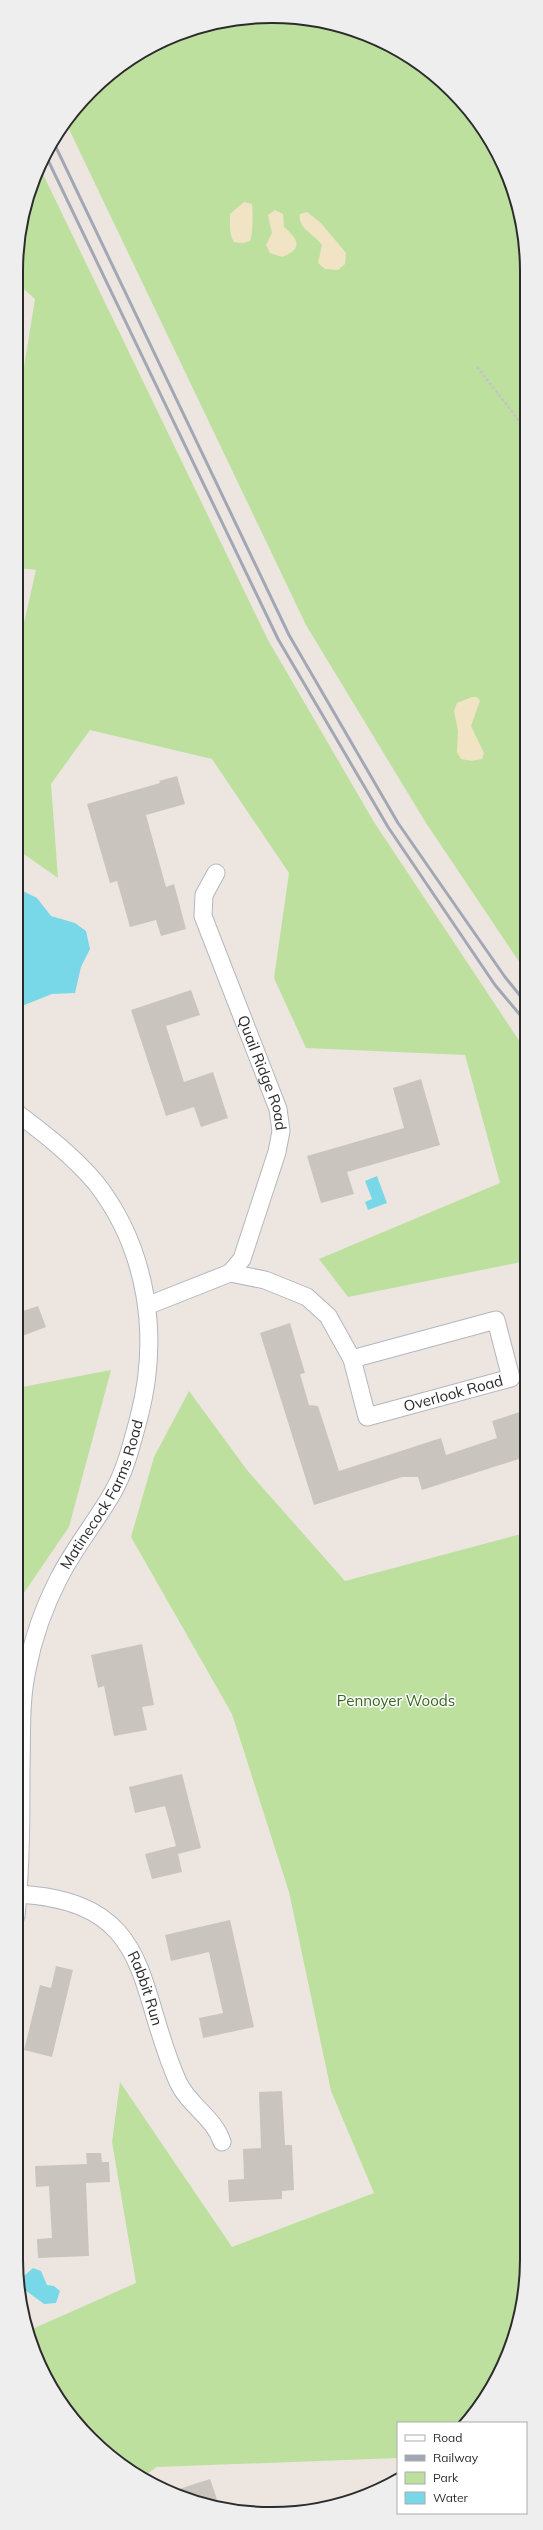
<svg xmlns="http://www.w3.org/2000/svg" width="543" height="2530" viewBox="0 0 543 2530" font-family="Mulish,sans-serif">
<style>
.green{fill:#bde09f}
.sand{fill:#f0e4c5}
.water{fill:#79d8e8}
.building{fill:#c9c4be}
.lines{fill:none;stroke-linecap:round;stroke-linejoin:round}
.street-casing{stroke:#b3b6bf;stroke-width:19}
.path{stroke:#c4c4c4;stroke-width:2.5;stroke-dasharray:3 2;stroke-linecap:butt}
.street{stroke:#fff;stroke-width:17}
.rail{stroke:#a2a7b5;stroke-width:3}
.labels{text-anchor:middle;stroke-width:3;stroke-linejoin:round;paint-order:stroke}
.street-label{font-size:15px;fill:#2c2c2c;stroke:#fff}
.park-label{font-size:15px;fill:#36671f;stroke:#fff}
.rim{fill:none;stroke:#2c2c2c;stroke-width:2}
</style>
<rect width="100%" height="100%" fill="#ede6e0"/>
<path class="green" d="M305 18 384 42 452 91 501 159 526 255V972L426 823 306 625 67 125 116 69 205 25Z
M41 170 268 640 374 822 526 1051V1261L348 1297 319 1259 500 1183 465 1055 306 1048 274 978 289 873 212 759 90 730 51 784 58 878 18 850V649L36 570 18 568V376L23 373 35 299 18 284V238Z
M111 1370 69 1527 17 1603V1388Z
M189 1391 247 1470 345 1581 525 1533V2292L501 2372 461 2423H398V2458L157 2467 145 2475 91 2439 35 2356 30 2330 136 2283 112 2142 120 2082 232 2247 374 2193 331 2091 289 1892 232 1714 131 1537 154 1457Z"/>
<path class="sand" d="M244 202 252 204C253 212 253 235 250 241L243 243 234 242C229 234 230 223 230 214Z
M275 210 283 214 284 227C298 239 304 249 282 257L270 253 266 245 272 233 268 215Z
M307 212 321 223 346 253 345 264 338 270 325 269 318 263 322 245C315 235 297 228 300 214Z
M472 697H477L480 701 471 726 484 753 482 759 472 761 461 759 457 752 458 731 454 711 457 703Z"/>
<path class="water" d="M17 888 37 898 51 916 75 923 86 931 90 949 81 967 75 993 52 994 17 1008Z
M377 1176 387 1203 368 1210 365 1202 372 1199 365 1181Z
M33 2268 41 2271 47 2285 54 2286 60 2291 56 2303 44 2304 25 2290 24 2276Z"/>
<path class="building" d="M177 776 185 804 146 815 166 887 174 884 186 929 161 936 156 920 130 927 117 881 110 883 87 804 160 783 159 781Z
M191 990 200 1015 166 1026 184 1082 213 1072 228 1118 201 1127 194 1107 166 1116 131 1010Z
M421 1079 440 1145 347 1172 354 1194 321 1203 307 1156 404 1128 393 1088Z
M38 1306 46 1327 17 1338V1313Z
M290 1323 305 1373 300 1374 309 1405 318 1406 339 1471 441 1438 446 1455 497 1438 492 1421 526 1410 525 1457 422 1490 418 1477H402L314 1505 260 1333Z
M142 1644 154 1705 142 1707 147 1730 114 1736 104 1686 98 1688 91 1655Z
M182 1774 201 1848 178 1854 182 1872 152 1879 145 1854 176 1846 165 1806 135 1813 129 1787Z
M230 1920 254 2027 203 2038 199 2018 223 2013 209 1952 171 1961 165 1935Z
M56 1966 73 1970 52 2057 24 2050 40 1985 51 1988Z
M282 2091 285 2145H292L294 2190 282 2191V2199L229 2202 228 2180 244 2179 243 2149 261 2148 259 2092Z
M86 2153H101L102 2162H109L110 2182 86 2183 89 2256 38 2258 37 2239 52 2238 49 2186 36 2187 35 2166 87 2164Z
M210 2479 219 2505 170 2492Z"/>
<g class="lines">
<g class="street-casing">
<g id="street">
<path id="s1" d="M216 873 204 895 203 916 278 1109 281 1131 277 1152 242 1259 230 1273"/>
<path id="s2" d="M149 1305 230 1273 265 1280 307 1297 328 1316 352 1359 367 1417 511 1378 496 1320 352 1359"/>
<path id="s3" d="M18 1894C155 1902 135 1986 178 2082 189 2106 214 2117 222 2142"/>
<path id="s4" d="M16 1916C21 1867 21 1817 21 1767 22 1734 20 1702 27 1670 33 1638 44 1607 59 1578 74 1548 96 1522 113 1492 126 1469 132 1443 139 1417 160 1337 148 1250 96 1183 73 1156 45 1134 17 1113"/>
</g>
</g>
<path class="path" d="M477 367 521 423 526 446
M526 501V500"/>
<use href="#street" class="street"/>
<path class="rail" d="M53 141 289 635 398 823 505 977 526 1003
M46 156 278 639 388 827 495 985 526 1022"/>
</g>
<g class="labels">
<g class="street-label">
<text dy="5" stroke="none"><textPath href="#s1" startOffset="214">Quail Ridge Road</textPath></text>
<text dy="5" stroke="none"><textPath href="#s2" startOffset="395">Overlook Road</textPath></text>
<text dy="5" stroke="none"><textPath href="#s4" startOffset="439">Matinecock Farms Road</textPath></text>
<text dy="5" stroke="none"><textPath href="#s3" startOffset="173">Rabbit Run</textPath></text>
</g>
<g class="park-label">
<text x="396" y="1706">Pennoyer Woods</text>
</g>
</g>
<path d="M0 0H543V2530H0ZM271 23H272A248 248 0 0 1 520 271V2259A248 248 0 0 1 272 2507H271A248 248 0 0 1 23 2259V271A248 248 0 0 1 271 23Z" fill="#eee" fill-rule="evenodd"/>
<path class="rim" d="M271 23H272A248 248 0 0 1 520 271V2259A248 248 0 0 1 272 2507H271A248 248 0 0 1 23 2259V271A248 248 0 0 1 271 23Z"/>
<rect x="397" y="2422" width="130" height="92" fill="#ffffff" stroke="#ababab"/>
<rect x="405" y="2435" width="20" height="6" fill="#ffffff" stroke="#ababab"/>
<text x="433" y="2442" font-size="12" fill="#2c2c2c">Road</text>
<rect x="405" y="2455" width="20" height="6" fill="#a2a7b5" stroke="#ababab"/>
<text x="433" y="2462" font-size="12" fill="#2c2c2c">Railway</text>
<rect x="405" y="2472" width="20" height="12" fill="#bde09f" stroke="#ababab"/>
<text x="433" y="2482" font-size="12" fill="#2c2c2c">Park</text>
<rect x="405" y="2492" width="20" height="12" fill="#79d8e8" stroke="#ababab"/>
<text x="433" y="2502" font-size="12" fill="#2c2c2c">Water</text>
</svg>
